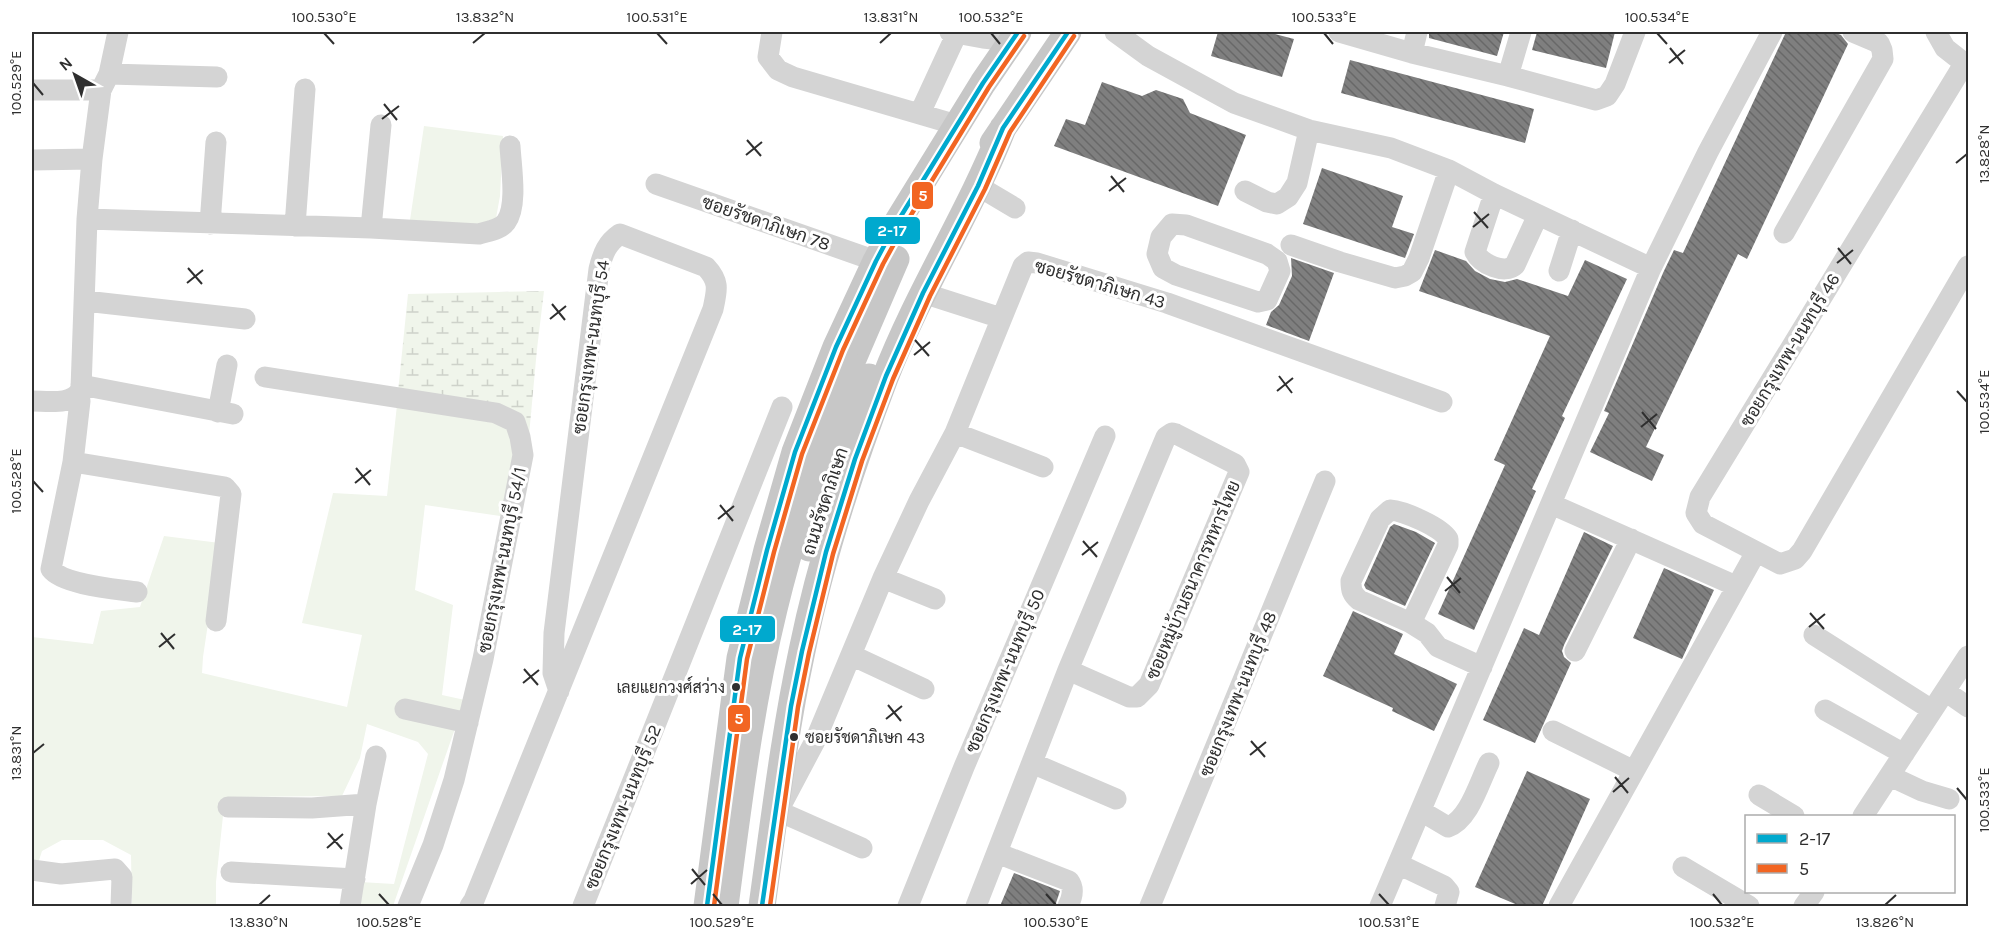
<svg xmlns="http://www.w3.org/2000/svg" width="2000" height="938" viewBox="0 0 2000 938" font-family="Karla,Sarabun,sans-serif">
<style>
.green{fill:#f0f5eb}
.wetland{fill:url(#wetland-marsh)}
.building{fill:url(#building-back-hatch)}
.lines{fill:none;stroke-linecap:round;stroke-linejoin:round}
.minor{stroke:#d4d4d4;stroke-width:21}
.major{stroke:#c7c7c7;stroke-width:27}
.major-bridge{stroke:#c7c7c7;stroke-width:27}
.bus-1-casing{stroke:#fff;stroke-width:9}
.bus-2-casing{stroke:#fff;stroke-width:9}
.bus-1{stroke:#00a9ce;stroke-width:4.5}
.bus-2{stroke:#f26522;stroke-width:4.5}
.ticks{fill:none;stroke:#2f2f2f;stroke-width:2}
.bus-dot{fill:#2f2f2f;stroke:#fff;stroke-width:2}
.labels{text-anchor:middle;stroke-width:6;stroke-linejoin:round;paint-order:stroke}
.bus-label{font-size:16px;fill:#2f2f2f;stroke:#fff;text-anchor:end}
.street-label{font-size:18px;fill:#2f2f2f;stroke:#fff}
.line-badge{stroke:#fff;stroke-width:2}
.badge-label{font-size:16px;text-anchor:middle;font-weight:bold;fill:#fff}
.neatline{fill:none;stroke:#2f2f2f;stroke-width:2}
.ticks-label{font-size:15px;text-anchor:middle;fill:#2f2f2f}
</style>
<defs>
<pattern id="wetland-marsh" width="20" height="14" patternUnits="userSpaceOnUse" patternTransform="scale(1.5)"><rect width="20" height="14" fill="#f0f5eb"/><path d="M1 5h8M5 5V1M11 12h8M15 12V8" fill="none" stroke="#ced2ca"/></pattern>
<pattern id="building-back-hatch" width="6" height="6" patternUnits="userSpaceOnUse" patternTransform="scale(1.5)"><rect width="6" height="6" fill="#7f7f7f"/><path d="M-1 5l2 2M0 0l6 6M5-1l2 2" fill="none" stroke="#686868"/></pattern>
</defs>
<rect width="100%" height="100%" fill="#fff"/>
<path class="green" d="M424 126 503 136 500 196 496 218 474 226 410 220Z
M397 405 505 425 515 437 507 517 425 505 415 590 453 605 442 695 465 700 393 906H358L360 882 394 884 428 754 418 742 367 724 360 758 342 796 225 797 216 882V906H132L131 855 103 840H62L42 851 32 882V637L93 644 101 611 140 607 164 536 220 543 203 657 202 673 347 707 362 635 302 623 333 493 387 496Z"/>
<path class="wetland" d="M544 291 537 349 528 446 521 420 398 392 408 294Z"/>
<path class="building" d="M1218 32H1267L1294 39 1282 77 1211 56Z
M1429 32H1504L1497 56 1429 38Z
M1537 32H1615L1606 68 1532 50Z
M1786 32H1833L1841 35 1848 44 1747 259 1738 254 1646 447 1664 455 1652 481 1590 452 1609 413 1604 411 1663 273 1674 250 1683 253Z
M1350 60 1534 109 1525 143 1341 93Z
M1102 82 1142 96 1156 90 1183 99 1190 113 1246 135 1218 206 1054 146 1066 119 1085 125Z
M1322 168 1403 196 1392 227 1414 234 1405 258 1303 224Z
M1435 250 1466 261 1475 271 1490 279 1505 282 1517 279 1568 296 1585 260 1627 279 1562 416 1565 418 1532 489 1536 491 1474 630 1438 614 1505 465 1494 460 1550 336 1419 291Z
M1291 258 1334 273 1309 341 1266 325 1271 312 1279 305 1292 276Z
M1394 524 1416 532 1435 543 1405 606 1366 589 1364 585 1390 527Z
M1584 532 1613 546 1564 645 1562 651 1564 657 1571 663 1535 743 1483 720 1524 628 1539 635Z
M1664 568 1714 590 1682 659 1633 638Z
M1353 611 1403 634 1394 654 1457 684 1434 731 1392 711 1393 708 1323 676Z
M1527 771 1590 799 1542 906H1520L1475 887Z
M1014 873 1060 891 1055 906H1000Z"/>
<g class="lines">
<path class="minor" d="M772 32 768 57 778 70 793 77 957 125
M950 32 983 38 1012 41
M1115 32 1148 56 1234 103 1309 130 1391 148 1449 170 1494 194 1651 268
M1339 32 1412 53 1508 76 1596 100 1607 96 1615 84 1635 32
M1936 32 1945 48 1968 66
M1412 53 1417 32
M1964 64 1700 497 1696 513 1703 524 1780 564 1795 559 1802 551 1968 266
M109 74 217 77
M1508 76 1521 32
M32 90H101
M920 113 957 33
M32 160 92 159
M656 184 876 261
M978 186 1015 208
M1245 191 1267 202 1277 204 1288 197 1297 183 1309 130
M1494 194 1475 252C1481 264 1505 275 1515 265L1538 215
M87 219 371 228 479 234C488 231 500 230 506 222 518 206 511 166 510 146
M210 224 216 142
M1172 224 1186 225 1267 254 1277 261 1280 271 1267 300 1258 302 1176 275 1163 268 1157 254 1161 237Z
M295 226 305 89
M371 228 381 125
M1784 233 1883 59 1882 50 1879 43 1853 32
M1291 245 1340 262 1395 278 1405 276 1412 272 1419 258 1449 170
M1559 271 1572 230
M923 293 1001 318
M85 301 245 319
M265 377 496 413 515 422 520 437 523 455 483 659 454 780 433 845 408 906
M81 385 233 414
M76 396 80 401 73 462 225 487 231 494 216 621
M32 401C47 401 73 406 81 389L87 219 92 159 101 90 109 74 118 32
M218 412 227 365
M955 433 1043 467
M73 462 51 569C63 585 117 589 137 592
M1551 504 1736 586
M883 578 935 599
M1411 623 1448 545V539C1441 527 1404 511 1390 510L1380 519 1351 581C1351 590 1352 594 1359 600L1411 623 1427 633 1438 647 1482 667
M1814 635 1932 710
M1575 651 1631 539
M851 655 924 689
M1945 691 1968 707
M405 709 468 723
M1825 710 1904 754
M1553 731 1634 771
M1032 763 1116 799
M1890 776 1922 791 1949 799
M1759 795 1794 816
M228 807 312 808 366 804
M779 809 815 741 883 578 919 501 955 433 1023 266 1028 262 1037 263 1167 303 1442 402
M778 811 862 848
M1421 811 1448 827C1469 820 1479 783 1489 763
M1863 816 1968 656
M997 853 1069 881C1075 889 1072 898 1068 906
M1398 864 1444 886 1449 892 1445 906
M1683 867 1749 906
M32 870 61 874 115 869 122 877 121 906
M231 872 355 879
M350 906 366 804 376 756
M470 906 474 900 713 309C717 290 720 282 706 267L620 234C607 243 603 253 599 269L554 633 553 673 559 691
M583 906 782 407
M908 906 964 767 1105 436
M976 906 1068 670 1166 437 1172 433 1176 434 1235 464 1239 472 1149 685 1137 697H1129L1068 670
M1150 906 1325 481
M1380 906 1651 268 1708 152 1772 32
M1559 906 1756 552
M1804 906 1814 892"/>
<path class="major" d="M993 143 1068 32
M850 366 896 259
M707 906 740 658 767 550 795 452 836 347 876 261 893 229 983 83 1018 32
M762 906C774 821 784 735 802 651 821 558 851 467 885 378 918 292 969 214 1003 128"/>
<path class="major-bridge" d="M809 548 834 470 869 377
M725 906C738 807 750 707 774 609 794 526 821 446 850 366"/>
<g class="bus-1-casing">
<path id="bus-1" d="M707 906 740 658 767 550 795 452 836 347 876 261 893 229 983 83 1018 32
M762 906 791 706 802 651 826 552 855 459 886 376 923 293 978 186 1003 128 1068 32"/>
</g>
<g class="bus-2-casing">
<path id="bus-2" d="M714 906 747 659 774 552 802 454 843 350 883 264 900 233 989 87 1024 36
M770 906 798 707 809 653 833 554 862 461 893 379 930 296 985 189 1010 132 1074 36"/>
</g>
<use href="#bus-1" class="bus-1"/>
<use href="#bus-2" class="bus-2"/>
</g>
<path class="ticks" d="M324 33 334 44M657 33 667 44M991 33 1000 44M1324 33 1333 44M1657 33 1667 44M473 43 485 33M880 43 891 33M1670 48 1683 64M1669 63 1685 50M33 83 43 95M384 104 397 120M382 119 399 106M747 140 761 156M746 155 762 142M1956 163 1967 154M1111 176 1124 192M1109 191 1126 178M1474 212 1488 228M1473 227 1489 214M1838 248 1851 264M1837 263 1853 250M188 268 202 284M187 283 203 270M552 304 565 320M550 319 566 306M915 340 929 356M914 355 930 342M1279 376 1292 393M1277 391 1293 378M1957 391 1967 402M1642 412 1656 429M1641 427 1657 414M356 468 370 485M33 481 43 492M355 483 371 470M720 505 733 521M718 519 734 506M1083 541 1097 557M1082 555 1098 542M1447 577 1460 593M1445 591 1461 578M1810 613 1824 629M1809 627 1825 614M161 633 174 649M159 647 175 634M524 669 538 685M523 683 539 670M888 705 901 721M886 719 902 706M1251 741 1265 757M33 753 44 744M1250 755 1266 742M1615 777 1628 793M1957 788 1967 800M1613 792 1629 778M328 833 342 849M327 848 343 834M692 869 705 885M691 884 707 870M379 894 389 905M713 894 722 905M1046 894 1056 905M1379 894 1389 905M1713 894 1722 905M259 905 270 895M1885 905 1896 895"/>
<g class="bus-dot">
<circle cx="736" cy="687" r="5"/>
<circle cx="794" cy="737" r="5"/>
</g>
<g class="labels">
<g class="bus-label">
<text x="725" y="693">เลยแยกวงศ์สว่าง</text>
<text x="805" y="743" text-anchor="start">ซอยรัชดาภิเษก 43</text>
</g>
<g class="street-label">
<text transform="translate(766 223) rotate(19)" y="6">ซอยรัชดาภิเษก 78</text>
<text transform="translate(1100 284) rotate(16)" y="6">ซอยรัชดาภิเษก 43</text>
<text transform="translate(591 347) rotate(-82)" y="6">ซอยกรุงเทพ-นนทบุรี 54</text>
<text transform="translate(1790 350) rotate(-59)" y="6">ซอยกรุงเทพ-นนทบุรี 46</text>
<text transform="translate(825 501) rotate(-72)" y="6">ถนนรัชดาภิเษก</text>
<text transform="translate(502 560) rotate(-79)" y="6">ซอยกรุงเทพ-นนทบุรี 54/1</text>
<text transform="translate(1193 580) rotate(-67)" y="6">ซอยหมู่บ้านธนาคารทหารไทย</text>
<text transform="translate(1005 671) rotate(-67)" y="6">ซอยกรุงเทพ-นนทบุรี 50</text>
<text transform="translate(1238 694) rotate(-68)" y="6">ซอยกรุงเทพ-นนทบุรี 48</text>
<text transform="translate(623 807) rotate(-68)" y="6">ซอยกรุงเทพ-นนทบุรี 52</text>
</g>
</g>
<g class="line-badge">
<rect x="911" y="181" width="23" height="29" rx="6" fill="#f26522"/>
<rect x="864" y="216" width="57" height="29" rx="6" fill="#00a9ce"/>
<rect x="719" y="615" width="57" height="28" rx="6" fill="#00a9ce"/>
<rect x="727" y="704" width="24" height="29" rx="6" fill="#f26522"/>
</g>
<g class="badge-label">
<text x="923" y="201">5</text>
<text x="892" y="236">2-17</text>
<text x="747" y="635">2-17</text>
<text x="739" y="724">5</text>
</g>
<rect width="2000" height="938" fill="none" stroke="#ffffff" stroke-width="66"/>
<rect x="1745" y="815" width="210" height="78" fill="#ffffff" stroke="#acacac" stroke-width="1.5"/>
<rect x="1757" y="834" width="30" height="9" fill="#00a9ce" stroke="#acacac" stroke-width="1.5"/>
<text x="1799" y="845" font-size="18" fill="#2f2f2f">2-17</text>
<rect x="1757" y="864" width="30" height="9" fill="#f26522" stroke="#acacac" stroke-width="1.5"/>
<text x="1799" y="875" font-size="18" fill="#2f2f2f">5</text>
<g transform="translate(75 75) rotate(320)" stroke="#ffffff" stroke-width="4.5" paint-order="stroke">
<path d="M0-4.5L10 22L0 15L-10 22Z" fill="#2f2f2f"/>
<text y="-9" font-size="16" font-weight="bold" text-anchor="middle" fill="#2f2f2f">N</text>
</g>
<rect x="33" y="33" width="1934" height="872" class="neatline"/>
<g class="ticks-label">
<text x="324" y="22">100.530°E</text>
<text x="485" y="22">13.832°N</text>
<text x="657" y="22">100.531°E</text>
<text x="891" y="22">13.831°N</text>
<text x="991" y="22">100.532°E</text>
<text x="1324" y="22">100.533°E</text>
<text x="1657" y="22">100.534°E</text>
<text transform="translate(16 83) rotate(-90)" y="5">100.529°E</text>
<text transform="translate(1984 154) rotate(-90)" y="5">13.828°N</text>
<text transform="translate(1984 402) rotate(-90)" y="5">100.534°E</text>
<text transform="translate(16 481) rotate(-90)" y="5">100.528°E</text>
<text transform="translate(16 753) rotate(-90)" y="5">13.831°N</text>
<text transform="translate(1984 800) rotate(-90)" y="5">100.533°E</text>
<text x="259" y="927">13.830°N</text>
<text x="389" y="927">100.528°E</text>
<text x="722" y="927">100.529°E</text>
<text x="1056" y="927">100.530°E</text>
<text x="1389" y="927">100.531°E</text>
<text x="1722" y="927">100.532°E</text>
<text x="1885" y="927">13.826°N</text>
</g>
</svg>
